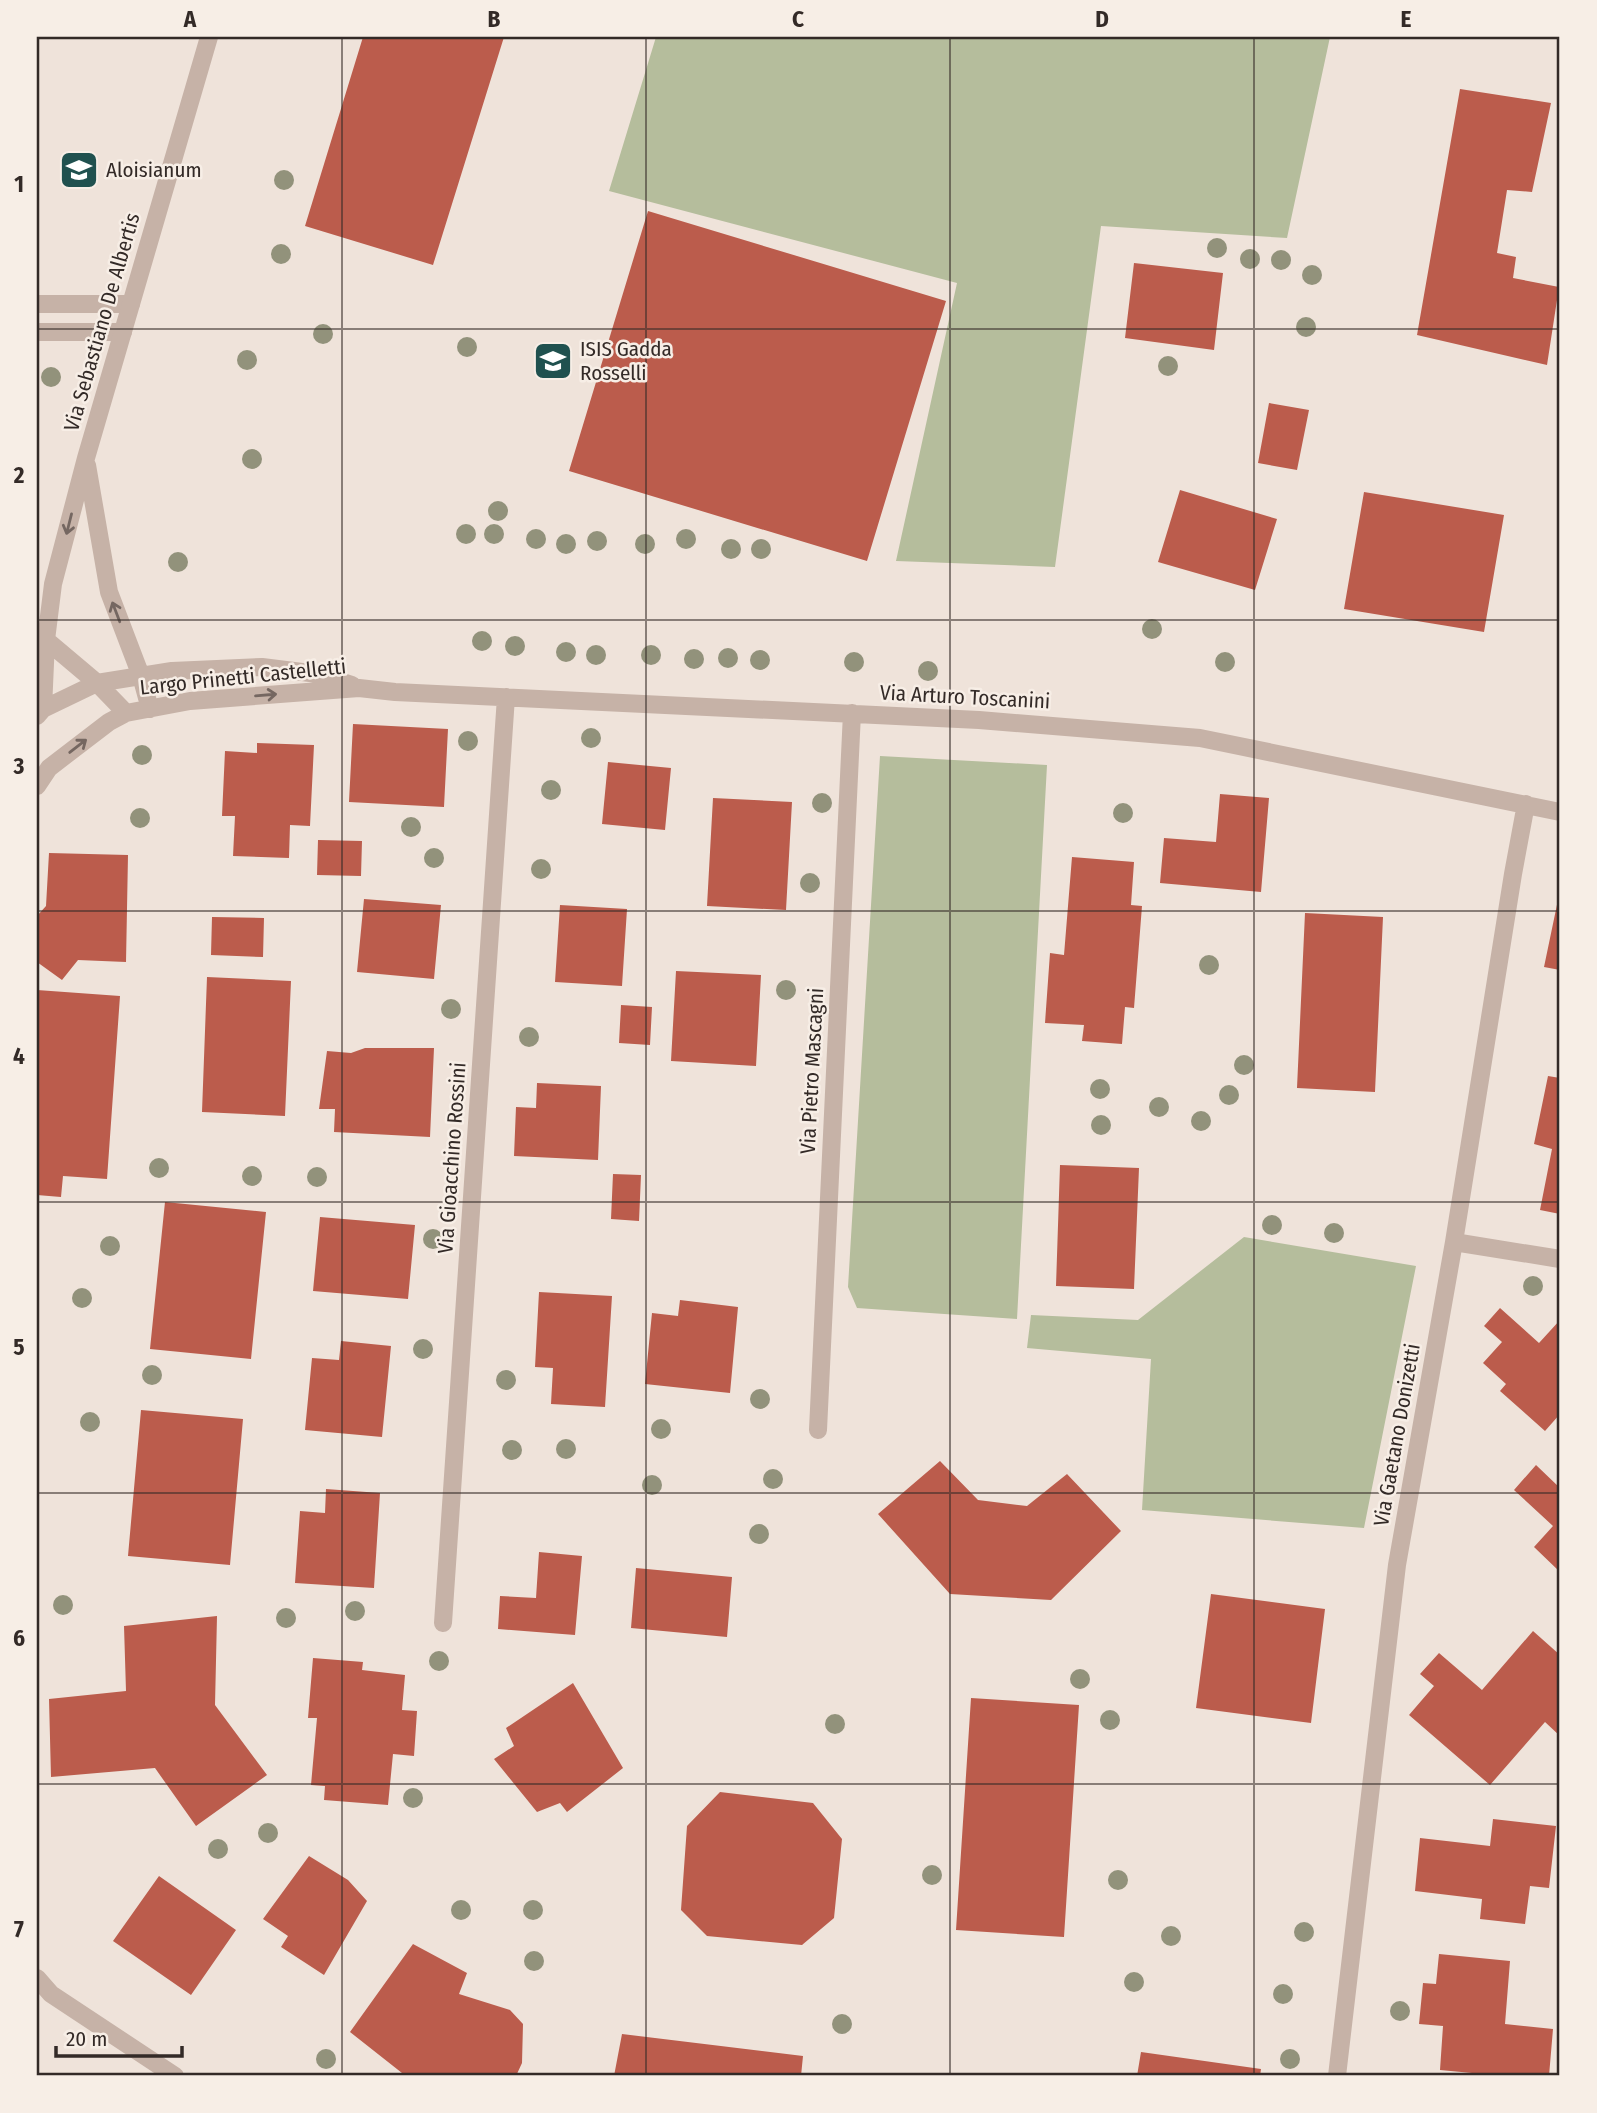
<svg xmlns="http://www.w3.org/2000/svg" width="1597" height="2113" viewBox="0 0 1597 2113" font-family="'Fira Sans Condensed',sans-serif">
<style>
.green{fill:#b5bd9c}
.building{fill:#bb5c4c}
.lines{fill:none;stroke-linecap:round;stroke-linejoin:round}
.service{stroke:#c6b2a7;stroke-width:18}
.minor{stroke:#c6b2a7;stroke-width:18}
.tertiary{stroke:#c6b2a7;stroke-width:18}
.tree{fill:#92927b}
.oneway{stroke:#756761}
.grid{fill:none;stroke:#332a27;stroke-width:2;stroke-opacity:0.55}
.labels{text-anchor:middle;stroke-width:5;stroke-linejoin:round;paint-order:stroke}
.poi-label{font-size:21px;fill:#332a27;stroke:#f7eee6;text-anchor:start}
.street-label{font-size:21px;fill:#332a27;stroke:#f7eee6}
.neatline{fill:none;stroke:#332a27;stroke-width:2.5}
.grid-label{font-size:23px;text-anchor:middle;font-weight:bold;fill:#332a27}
</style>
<rect width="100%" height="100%" fill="#efe3da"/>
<path class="green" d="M656 37H1330L1287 238 1101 226 1055 567 896 561 957 283 609 191Z
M880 756 1047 765 1017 1319 857 1308 848 1287Z
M1244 1237 1416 1266 1364 1528 1142 1510 1151 1359 1027 1348 1031 1315 1138 1320Z"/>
<path class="building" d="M363 37H504L433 265 305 226Z
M1460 89 1551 103 1532 192 1507 190 1497 253 1516 257 1513 278 1559 287 1547 365 1417 335Z
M648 211 946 301 867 561 569 471Z
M1134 263 1223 273 1214 350 1125 338Z
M1269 403 1309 410 1297 470 1258 463Z
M1180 490 1277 519 1255 590 1158 562Z
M1364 492 1504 515 1484 632 1344 609Z
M353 724 448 729 444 807 349 802Z
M257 743 314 745 310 826 290 825 289 858 233 856 235 816H222L225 751 257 753Z
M608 762 671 768 665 830 602 824Z
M1220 794 1269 798 1261 892 1160 883 1164 838 1216 842Z
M713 798 792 802 786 910 707 906Z
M318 840 362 841 361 876 317 875Z
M49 853 128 855 126 962 78 960 62 980 37 962V916L46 906Z
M1072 857 1134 862 1131 905 1142 906 1134 1008 1125 1007 1122 1044 1082 1041 1084 1025 1045 1023 1050 953 1064 955Z
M1559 895H1560V970L1544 967Z
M364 899 441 905 434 979 357 972Z
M560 905 627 909 622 986 555 982Z
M1305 913 1383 917 1375 1092 1297 1088Z
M212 917 264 918 263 957 211 955Z
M676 971 761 975 756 1066 671 1061Z
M207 977 291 981 285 1116 202 1112Z
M37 990 120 996 107 1179 63 1176 61 1197 37 1195Z
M621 1005 652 1007 650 1045 619 1043Z
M365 1048H434L430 1137 334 1132 335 1109H319L327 1051 351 1053Z
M1548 1076 1560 1078V1214L1540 1210 1552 1149 1534 1144Z
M537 1083 601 1086 598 1160 514 1156 516 1107 536 1108Z
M1060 1165 1139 1168 1134 1289 1056 1286Z
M613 1174 641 1175 639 1221 611 1219Z
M165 1202 266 1212 251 1359 150 1349Z
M320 1217 415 1225 408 1299 313 1291Z
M539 1292 612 1296 605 1407 551 1404 553 1368 535 1367Z
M680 1300 738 1307 730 1393 645 1384 652 1313 678 1316Z
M1500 1308 1539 1343 1560 1320V1414L1545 1431 1500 1391 1506 1384 1483 1363 1502 1342 1484 1326Z
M341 1341 391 1346 382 1437 305 1430 312 1358 339 1360Z
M141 1410 243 1419 230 1565 128 1556Z
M940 1461 978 1500 1027 1506 1067 1474 1121 1531 1051 1600 950 1594 878 1514Z
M1536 1465 1560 1488V1572L1534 1547 1553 1526 1514 1490Z
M326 1489 380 1493 374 1588 295 1583 300 1511 325 1513Z
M539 1552 582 1556 575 1635 498 1629 500 1596 536 1598Z
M636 1568 732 1577 727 1637 631 1628Z
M1211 1594 1325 1609 1311 1723 1196 1708Z
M217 1616 215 1705 267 1775 196 1826 155 1768 51 1777 49 1699 126 1691 124 1626Z
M1533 1631 1560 1655V1736L1545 1722 1490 1785 1409 1715 1434 1686 1420 1674 1439 1653 1482 1690Z
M313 1658 363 1662 362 1670 405 1675 402 1710 417 1711 414 1756 393 1754 388 1805 324 1800 325 1786 311 1785 317 1718H308Z
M573 1683 623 1768 567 1812 560 1803 537 1812 494 1759 514 1746 506 1728Z
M971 1698 1079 1705 1064 1937 956 1930Z
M720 1792 813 1803 842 1839 834 1918 802 1945 707 1936 681 1910 687 1826Z
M1493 1819 1556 1826 1549 1888 1530 1886 1525 1924 1480 1919 1482 1899 1415 1891 1420 1838 1490 1846Z
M309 1856 348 1880 367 1901 324 1975 281 1947 288 1936 263 1919Z
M159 1876 236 1930 191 1995 113 1941Z
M413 1944 467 1973 459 1994 510 2010 523 2024 522 2063 516 2076H414L402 2073 350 2032Z
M1439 1954 1510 1961 1505 2024 1553 2029 1549 2076H1504L1440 2070 1443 2026 1419 2024 1423 1983 1436 1984Z
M622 2034 803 2056 801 2076H614Z
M1141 2052 1261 2069 1260 2076H1137Z"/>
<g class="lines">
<path class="service" d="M37 304H131
M37 332H123"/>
<path class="minor" d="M87 465 109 592 141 676 150 709
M46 640 97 683 126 713
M43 709 46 640 53 584 86 458 209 37
M37 716 43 709 97 683 172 671 262 667 318 674 352 685
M37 786 49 768 109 722 126 713 190 701 359 688 395 692 979 720 1200 738 1560 812
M1454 1242 1560 1259
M818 1430 852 713
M443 1623 506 697
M1337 2076 1397 1565 1454 1242 1513 874 1526 804"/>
<path class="tertiary" d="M37 1978 51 1994 175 2076"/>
</g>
<g class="tree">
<circle cx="284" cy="180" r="10"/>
<circle cx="1217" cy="248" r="10"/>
<circle cx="281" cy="254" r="10"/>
<circle cx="1250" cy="259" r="10"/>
<circle cx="1281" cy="260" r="10"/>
<circle cx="1312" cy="275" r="10"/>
<circle cx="1306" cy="327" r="10"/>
<circle cx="323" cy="334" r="10"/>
<circle cx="467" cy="347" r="10"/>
<circle cx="247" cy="360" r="10"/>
<circle cx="1168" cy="366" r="10"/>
<circle cx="51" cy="377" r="10"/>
<circle cx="252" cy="459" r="10"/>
<circle cx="498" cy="511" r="10"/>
<circle cx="466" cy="534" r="10"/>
<circle cx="494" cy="534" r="10"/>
<circle cx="536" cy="539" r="10"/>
<circle cx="686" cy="539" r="10"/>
<circle cx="597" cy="541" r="10"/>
<circle cx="566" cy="544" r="10"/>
<circle cx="645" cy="544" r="10"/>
<circle cx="731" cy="549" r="10"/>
<circle cx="761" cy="549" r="10"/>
<circle cx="178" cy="562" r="10"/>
<circle cx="1152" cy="629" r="10"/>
<circle cx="482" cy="641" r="10"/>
<circle cx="515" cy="646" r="10"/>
<circle cx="566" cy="652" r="10"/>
<circle cx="596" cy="655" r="10"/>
<circle cx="651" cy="655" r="10"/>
<circle cx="728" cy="658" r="10"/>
<circle cx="694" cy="659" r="10"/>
<circle cx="760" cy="660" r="10"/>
<circle cx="854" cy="662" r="10"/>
<circle cx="1225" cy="662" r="10"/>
<circle cx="928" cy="671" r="10"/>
<circle cx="591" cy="738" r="10"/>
<circle cx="468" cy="741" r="10"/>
<circle cx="142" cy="755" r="10"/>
<circle cx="551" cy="790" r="10"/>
<circle cx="822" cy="803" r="10"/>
<circle cx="1123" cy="813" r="10"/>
<circle cx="140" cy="818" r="10"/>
<circle cx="411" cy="827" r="10"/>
<circle cx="434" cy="858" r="10"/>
<circle cx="541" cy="869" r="10"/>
<circle cx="810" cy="883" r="10"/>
<circle cx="1209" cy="965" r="10"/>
<circle cx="786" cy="990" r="10"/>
<circle cx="451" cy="1009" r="10"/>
<circle cx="529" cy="1037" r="10"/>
<circle cx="1244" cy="1065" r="10"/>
<circle cx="1100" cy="1089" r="10"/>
<circle cx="1229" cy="1095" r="10"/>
<circle cx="1159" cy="1107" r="10"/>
<circle cx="1201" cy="1121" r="10"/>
<circle cx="1101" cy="1125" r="10"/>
<circle cx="159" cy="1168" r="10"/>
<circle cx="252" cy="1176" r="10"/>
<circle cx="317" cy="1177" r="10"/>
<circle cx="1272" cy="1225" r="10"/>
<circle cx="1334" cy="1233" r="10"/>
<circle cx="433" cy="1239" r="10"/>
<circle cx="110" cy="1246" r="10"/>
<circle cx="1533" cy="1286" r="10"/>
<circle cx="82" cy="1298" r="10"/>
<circle cx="423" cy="1349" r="10"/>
<circle cx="152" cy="1375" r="10"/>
<circle cx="506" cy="1380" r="10"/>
<circle cx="760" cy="1399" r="10"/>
<circle cx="90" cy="1422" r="10"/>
<circle cx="661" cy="1429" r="10"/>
<circle cx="566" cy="1449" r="10"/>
<circle cx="512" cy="1450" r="10"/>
<circle cx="773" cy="1479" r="10"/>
<circle cx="652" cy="1485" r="10"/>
<circle cx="759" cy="1534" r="10"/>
<circle cx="63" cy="1605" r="10"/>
<circle cx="355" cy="1611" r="10"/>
<circle cx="286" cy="1618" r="10"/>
<circle cx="439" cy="1661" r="10"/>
<circle cx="1080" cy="1679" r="10"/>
<circle cx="1110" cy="1720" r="10"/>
<circle cx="835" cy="1724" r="10"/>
<circle cx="413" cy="1798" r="10"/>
<circle cx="268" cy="1833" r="10"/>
<circle cx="218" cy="1849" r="10"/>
<circle cx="932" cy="1875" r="10"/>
<circle cx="1118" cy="1880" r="10"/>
<circle cx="461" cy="1910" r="10"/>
<circle cx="533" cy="1910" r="10"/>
<circle cx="1304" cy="1932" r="10"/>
<circle cx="1171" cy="1936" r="10"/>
<circle cx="534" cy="1961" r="10"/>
<circle cx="1134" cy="1982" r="10"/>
<circle cx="1283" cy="1994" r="10"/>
<circle cx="1400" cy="2011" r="10"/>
<circle cx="842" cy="2024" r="10"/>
<circle cx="326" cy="2059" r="10"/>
<circle cx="1290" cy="2059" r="10"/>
</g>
<defs><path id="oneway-shaft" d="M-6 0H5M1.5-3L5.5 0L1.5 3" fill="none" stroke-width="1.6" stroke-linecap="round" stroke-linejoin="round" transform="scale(1.75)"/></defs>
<g class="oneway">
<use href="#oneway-shaft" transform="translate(69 524) rotate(104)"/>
<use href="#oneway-shaft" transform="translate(116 612) rotate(-111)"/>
<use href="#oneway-shaft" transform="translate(266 695) rotate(-5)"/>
<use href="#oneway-shaft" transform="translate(78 746) rotate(-38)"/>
</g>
<path class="grid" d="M342 37V2076M646 37V2076M950 37V2076M1254 37V2076M37 329H1560M37 620H1560M37 911H1560M37 1202H1560M37 1493H1560M37 1784H1560"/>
<defs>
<g id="university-square" transform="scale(2.0125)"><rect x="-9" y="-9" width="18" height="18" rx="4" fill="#20514f" stroke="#f7eee6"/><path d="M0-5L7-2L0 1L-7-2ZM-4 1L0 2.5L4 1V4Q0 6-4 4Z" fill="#fff"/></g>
<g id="school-square" transform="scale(2.0125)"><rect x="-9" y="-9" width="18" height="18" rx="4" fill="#20514f" stroke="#f7eee6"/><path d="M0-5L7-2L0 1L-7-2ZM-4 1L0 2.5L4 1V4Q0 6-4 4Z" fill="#fff"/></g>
</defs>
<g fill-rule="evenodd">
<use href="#university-square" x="79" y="170"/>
<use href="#school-square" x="553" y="361"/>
</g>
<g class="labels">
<g class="poi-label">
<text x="106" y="177">Aloisianum</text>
<text x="580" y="356">ISIS Gadda<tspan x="580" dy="24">Rosselli</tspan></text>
</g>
<g class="street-label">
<text transform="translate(102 322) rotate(-74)" y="7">Via Sebastiano De Albertis</text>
<text transform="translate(243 677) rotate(-6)" y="7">Largo Prinetti Castelletti</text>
<text transform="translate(965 697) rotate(3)" y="7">Via Arturo Toscanini</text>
<text transform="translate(812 1071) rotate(-87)" y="7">Via Pietro Mascagni</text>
<text transform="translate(452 1158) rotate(-86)" y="7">Via Gioacchino Rossini</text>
<text transform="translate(1397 1435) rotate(-80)" y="7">Via Gaetano Donizetti</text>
</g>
</g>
<rect width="1597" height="2113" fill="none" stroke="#f7eee6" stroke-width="77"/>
<path d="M56 2046v10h126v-10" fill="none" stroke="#332a27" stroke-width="3.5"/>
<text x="66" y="2046" font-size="21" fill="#332a27" stroke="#f7eee6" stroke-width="5" paint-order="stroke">20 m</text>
<rect x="38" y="38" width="1520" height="2036" class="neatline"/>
<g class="grid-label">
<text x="190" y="27">A</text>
<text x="494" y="27">B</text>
<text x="798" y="27">C</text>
<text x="1102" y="27">D</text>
<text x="1406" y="27">E</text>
<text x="19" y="192">1</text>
<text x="19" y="483">2</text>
<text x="19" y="774">3</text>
<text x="19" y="1064">4</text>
<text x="19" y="1355">5</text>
<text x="19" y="1646">6</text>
<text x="19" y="1937">7</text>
</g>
</svg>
